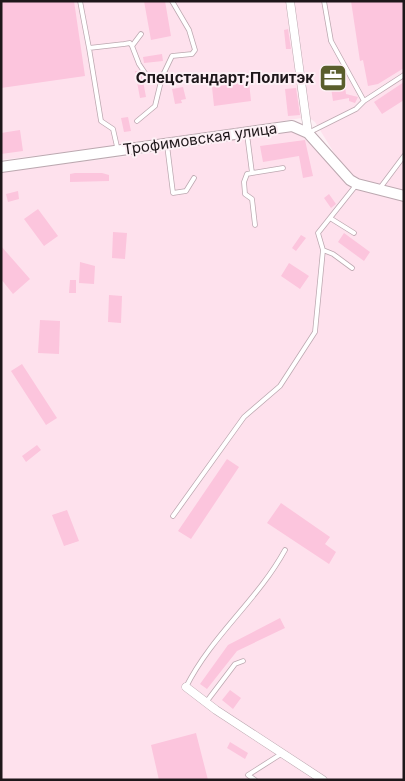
<svg xmlns="http://www.w3.org/2000/svg" width="405" height="781" viewBox="0 0 405 781" font-family="Inter,sans-serif">
<style>
.built{fill:#fee1ed}
.building{fill:#fcc5dd}
.lines{fill:none;stroke-linecap:round;stroke-linejoin:round}
.service-casing{stroke:#bca8b0;stroke-width:5.5}
.minor-casing{stroke:#bca8b0;stroke-width:9}
.tertiary-casing{stroke:#bca8b0;stroke-width:12}
.service{stroke:#fff;stroke-width:4}
.minor{stroke:#fff;stroke-width:8}
.tertiary{stroke:#fff;stroke-width:10}
.labels{text-anchor:middle;stroke-width:4;stroke-linejoin:round;paint-order:stroke}
.poi-label{font-size:15px;font-weight:bold;fill:#1e171a;stroke:#fdf0f5;text-anchor:end}
.street-label{font-size:15px;fill:#1e171a;stroke:#fdf0f5}
</style>
<rect width="100%" height="100%" fill="#fdf0f5"/>
<path class="built" d="M1 1H404V191L355 179 336 156 315 122 308 117 149 142 1 160Z
M292 126 308 133 349 185 363 191 404 200V780H1V172L152 153Z"/>
<path class="building" d="M1 1H74L85 76 1 88Z
M144 1H165L171 36 151 40Z
M351 1H404V68L378 84 368 86 363 60 360 61Z
M288 29 291 49H286L284 30Z
M162 54 163 61 144 63 143 57Z
M340 65 343 71 346 94 358 97 355 103 349 101V98L333 101 328 67Z
M135 71H139L142 75 146 97 140 98Z
M249 82 251 101 214 106 212 87Z
M404 82V100L382 114 374 102Z
M183 87 186 99 181 100 182 103 175 104 172 89Z
M296 88 300 115 288 116 285 89Z
M128 117 131 131 124 132 121 118Z
M20 130 23 151 1 154V133Z
M305 140 313 176 303 178 299 156 263 162 260 146Z
M75 173H102L109 175V181L70 182V174Z
M18 191 19 199 8 202 6 194Z
M329 194 336 204 331 208 324 198Z
M38 209 58 236 44 246 24 219Z
M113 232 127 233 125 259 112 258Z
M344 233 370 252 364 261 338 242Z
M301 235 306 238 296 251 292 248Z
M1 246 30 279 13 294 1 279Z
M80 262 95 266 94 284 79 283Z
M289 263 309 276 300 289 281 276Z
M70 280H76V293H69Z
M109 295 122 296 121 323 108 322Z
M40 320 60 321 59 354 38 353Z
M22 364 57 418 46 425 11 371Z
M37 445 41 450 26 462 22 456Z
M227 459 239 467 191 539 178 531Z
M281 503 330 537 325 544 336 552 329 564 267 523Z
M67 510 79 541 64 546 52 515Z
M280 618 285 628 237 651 207 689 200 684 228 645Z
M230 690 241 698 233 709 222 700Z
M196 733 208 780H159L151 745Z
M230 742 248 753 245 759 227 748Z"/>
<g class="lines">
<g class="service-casing">
<path id="service" d="M80 1 89 48
M141 34 132 46 139 64 149 79 162 77 172 56 192 54 195 50 189 30 172 1
M364 101 404 75
M137 121 155 106 162 77
M310 132 356 109 364 101 331 41 324 1
M247 134 252 173 283 168
M167 145 173 193 186 191 194 178
M118 151 113 129 101 121 89 48 124 44 130 43 132 46
M252 173 247 174 244 182 245 194 252 199 255 225
M380 188 404 156
M330 218 354 233
M323 250 333 254 352 268
M173 516 244 417 280 386 315 332 323 250 318 233 357 184
M186 687C212 635 257 601 285 550
M207 701 235 664 243 661
M255 780 248 775 281 754"/>
</g>
<g class="minor-casing">
<path id="minor" d="M290 1 308 133
M186 687 216 710 323 780"/>
</g>
<g class="tertiary-casing">
<path id="tertiary" d="M1 167 292 126 308 133 350 180 357 184 404 196"/>
</g>
<use href="#service" class="service"/>
<use href="#minor" class="minor"/>
<use href="#tertiary" class="tertiary"/>
</g>
<defs>
<g id="office-square" transform="scale(1.4375)"><rect x="-9" y="-9" width="18" height="18" rx="4" fill="#5a5e2c" stroke="#fdf0f5"/><path d="M-6-3h4V-5.5h4V-3h4V5H-6ZM-1-4.5V-3h2v-1.5ZM-6 0V1H6V0Z" fill="#fff"/></g>
</defs>
<g fill-rule="evenodd">
<use href="#office-square" x="333" y="78"/>
</g>
<g class="labels">
<g class="poi-label">
<text x="314" y="83">Спецстандарт;Политэк</text>
</g>
<g class="street-label">
<text transform="translate(200 139) rotate(-8)" y="5">Трофимовская улица</text>
</g>
</g>
<rect width="405" height="781" fill="none" stroke="#1e171a" stroke-width="5"/>
</svg>
